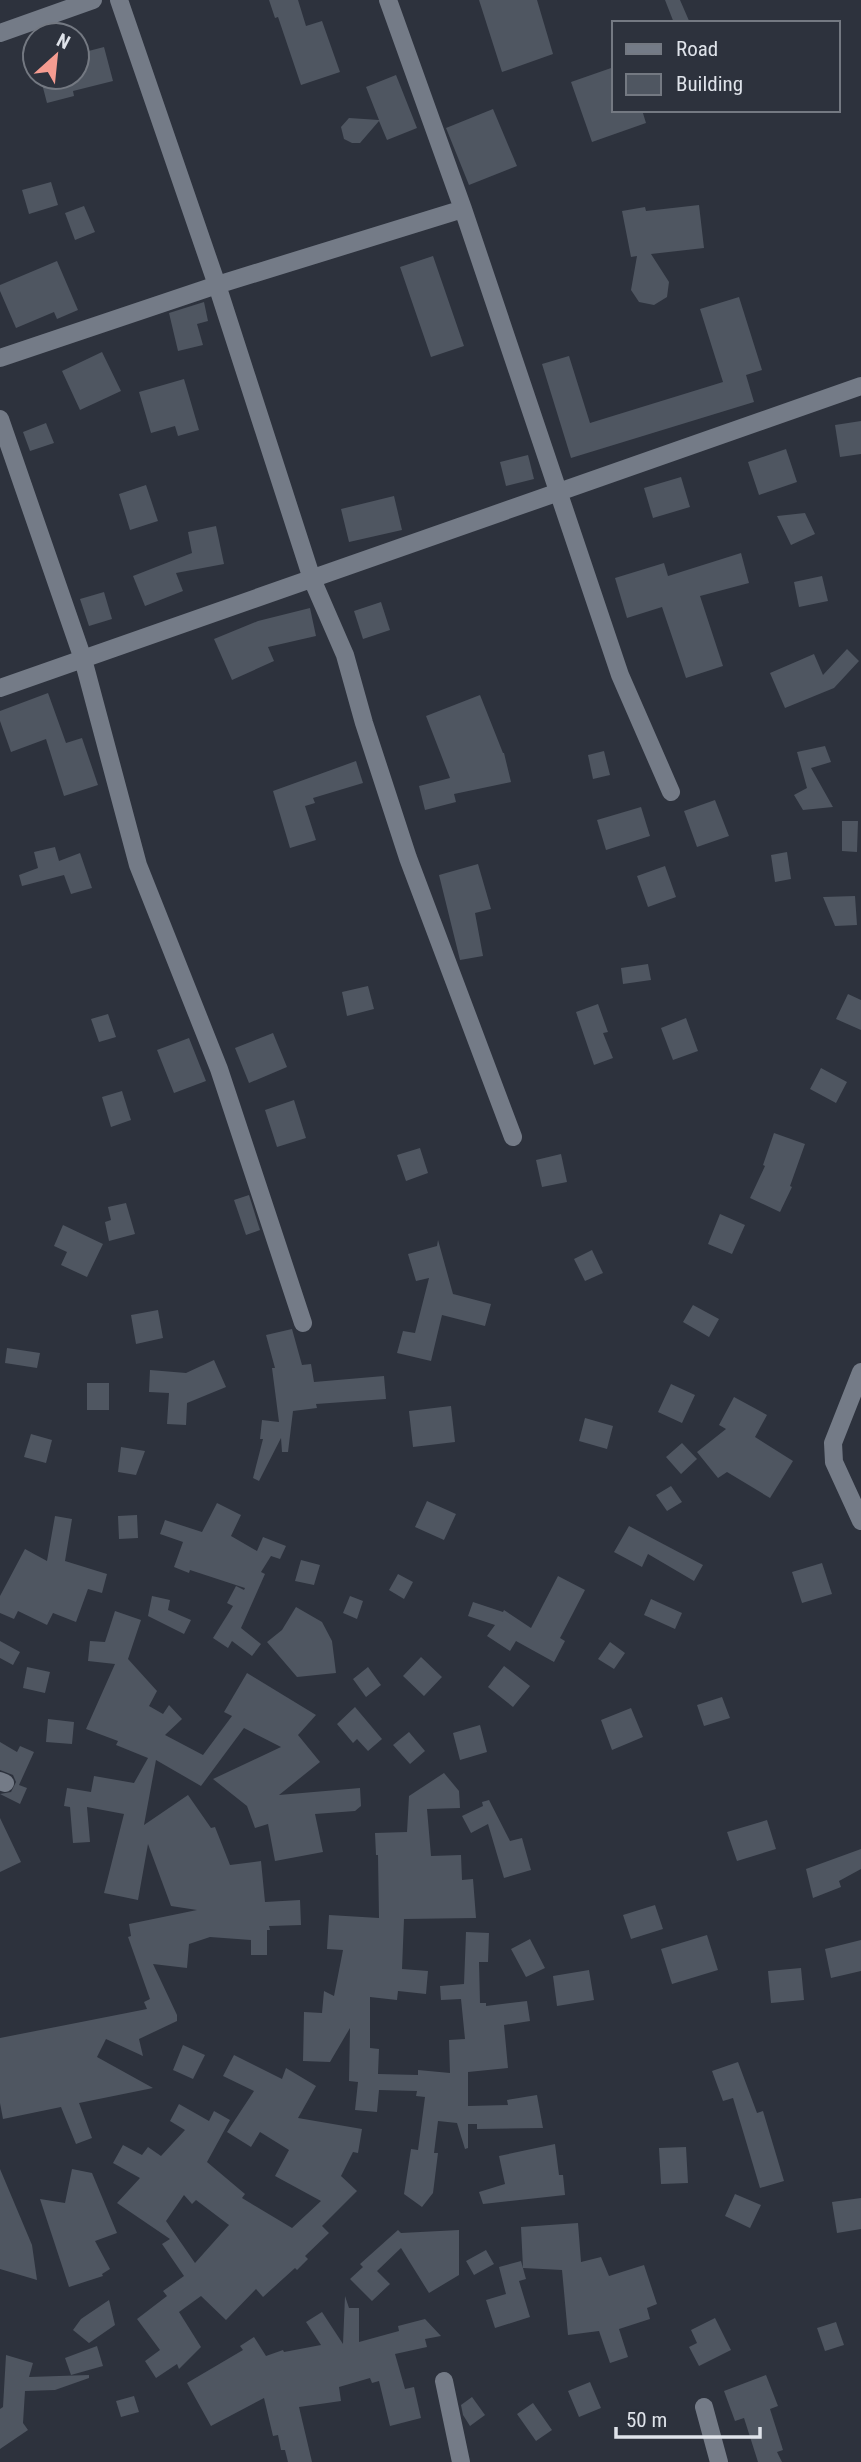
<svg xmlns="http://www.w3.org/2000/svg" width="861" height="2462" viewBox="0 0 861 2462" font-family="'Roboto Condensed',sans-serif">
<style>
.building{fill:#4f5661;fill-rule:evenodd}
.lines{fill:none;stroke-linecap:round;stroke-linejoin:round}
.minor{stroke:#747b87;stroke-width:18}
</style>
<rect width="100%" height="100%" fill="#2d323d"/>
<path class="building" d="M269 0H298L306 26 322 21 340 72 301 85 278 17 275 18Z
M479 0H537L553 54 502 72Z
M665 0H680L690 23H674Z
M104 47 113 81 73 91 74 96 47 103 41 80 51 77H77V54Z
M614 67V110H642L646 123 592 142 571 82Z
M396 75 417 128 387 140 379 121 360 143H352L344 139 341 127 349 118 379 120 366 87Z
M493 109 517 166 469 185 446 128Z
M51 182 58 205 29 214 22 190Z
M699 205 704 248 651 254 669 282 667 297 654 305 639 302 631 290 637 256 631 257 622 211 645 207 646 211Z
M84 206 95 232 75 240 65 213Z
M433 256 464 346 431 357 400 267Z
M57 261 78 310 57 319 54 312 16 328 0 291V285Z
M739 297 762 370 746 375 754 402 571 458 542 364 569 356 590 423 723 382 700 309Z
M204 302 208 321 197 324 203 345 178 351 169 313Z
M102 352 121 391 80 410 62 371Z
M184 379 199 430 178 436 175 426 151 433 139 392Z
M861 421V454L840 457 835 425Z
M46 423 54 443 30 451 23 432Z
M786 449 797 482 759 495 748 462Z
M528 455 534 479 506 486 500 462Z
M681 477 690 507 653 518 644 488Z
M146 485 158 521 130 530 119 494Z
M394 496 402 530 349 542 341 509Z
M805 513 815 534 791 545 777 516Z
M216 526 224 564 176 573 183 591 145 606 133 576 192 553 188 532Z
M741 553 749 583 700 596 723 666 686 678 662 607 627 618 615 578 664 563 668 576Z
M822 576 828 601 799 607 794 582Z
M104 592 112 619 89 626 80 599Z
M381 602 390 630 363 639 354 611Z
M310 608 316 636 268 647 274 661 232 680 214 639 258 621Z
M847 649 859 661 834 688 785 708 770 673 814 654 823 675Z
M48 693 66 743 82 738 98 785 64 796 46 739 11 752 0 721V711Z
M480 695 503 753H504L511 782 454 794 456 802 425 810 419 786 450 778 426 716Z
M825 746 831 762 811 768 833 807 803 810 794 795 807 788 797 752Z
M604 751 610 775 593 779 588 755Z
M356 761 363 783 313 798 315 803 305 806 316 840 290 848 273 791Z
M715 800 729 836 697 847 684 811Z
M641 807 650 836 606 850 597 820Z
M842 821H858L857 852 842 851Z
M55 847 59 861 80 853 92 888 71 894 64 875 22 886 19 875 38 868 34 852Z
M787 852 791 879 775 882 771 855Z
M478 864 491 909 475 913 483 956 460 960 439 875Z
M665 866 676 897 648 907 637 876Z
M855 896 857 925 835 926 823 897Z
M648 964 651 980 623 984 621 968Z
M368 986 374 1009 347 1016 342 992Z
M848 994 861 1000V1030L836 1019Z
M598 1004 608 1032 603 1033 613 1058 594 1065 576 1012Z
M108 1014 116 1037 99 1042 91 1019Z
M686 1018 698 1051 673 1060 661 1028Z
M273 1033 287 1067 249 1083 235 1048Z
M189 1038 206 1081 174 1093 157 1050Z
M821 1068 847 1082 836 1103 810 1089Z
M122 1091 131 1120 111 1127 102 1097Z
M294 1100 306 1138 277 1147 265 1110Z
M774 1133 805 1144 790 1186 792 1187 780 1212 750 1198 765 1166 763 1165Z
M420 1148 428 1173 406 1181 397 1155Z
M561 1154 567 1182 542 1187 536 1160Z
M249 1195 260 1230 246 1235 234 1200Z
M126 1203 135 1234 109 1241 105 1222 111 1220 108 1207Z
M720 1214 745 1225 732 1254 708 1244Z
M63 1225 103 1244 87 1277 61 1265 67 1252 54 1246Z
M438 1240 453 1294 491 1304 485 1326 442 1315 431 1361 397 1353 403 1331 415 1333 429 1278 416 1281 408 1254 437 1246Z
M592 1250 603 1273 585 1281 574 1259Z
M693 1305 719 1319 709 1337 683 1322Z
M158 1310 163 1338 136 1344 131 1315Z
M292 1329 302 1365 311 1364 314 1382 384 1376 386 1399 316 1404 317 1408 293 1411 288 1452H282L281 1438 259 1481 253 1478 263 1439H260L262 1420 279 1422 272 1368H275L266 1335Z
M7 1348 40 1353 37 1368 5 1363Z
M214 1360 226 1387 187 1403 186 1425 167 1424 169 1393 149 1392 150 1370 186 1373Z
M87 1383H109V1410H87Z
M671 1384 695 1395 682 1423 658 1412Z
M734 1397 767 1415 755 1437 793 1461 770 1498 727 1472 718 1478 697 1452 726 1429 719 1425Z
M451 1406 455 1442 413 1447 409 1411Z
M585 1418 613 1426 607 1449 579 1441Z
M31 1434 52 1440 46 1463 24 1457Z
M682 1443 697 1459 681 1474 666 1457Z
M121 1447 145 1451 136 1475 118 1472Z
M671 1486 682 1502 667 1511 656 1495Z
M427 1501 456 1514 444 1540 415 1527Z
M217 1503 241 1515 231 1536 257 1551 263 1537 286 1546 280 1559 271 1556 261 1572 265 1574 241 1628 261 1644 252 1656 232 1641 228 1648 213 1638 233 1606 227 1603 236 1586 244 1590 245 1588 190 1570 189 1573 174 1567 183 1542 160 1534 165 1520 202 1532Z
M137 1515 138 1538 119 1539 118 1516Z
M55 1516 72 1519 65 1561 107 1574 102 1593 88 1589 76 1622 53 1613 47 1625 18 1611 14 1619 0 1613V1596L25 1549 47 1561Z
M629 1526 703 1565 694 1581 648 1554 642 1567 614 1552Z
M301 1560 320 1565 314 1585 295 1581Z
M822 1563 832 1594 802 1603 792 1572Z
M398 1574 413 1582 404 1599 389 1590Z
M558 1576 585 1590 560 1638 565 1641 554 1662 516 1641 510 1651 487 1636 495 1625 468 1616 473 1602 503 1612 504 1610 531 1628Z
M152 1596 170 1600 168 1610 191 1620 184 1634 148 1616Z
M350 1596 363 1601 357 1619 343 1613Z
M651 1599 682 1613 675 1629 644 1615Z
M296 1607 322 1622 332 1641 336 1673 297 1677 267 1642 282 1630Z
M115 1611 141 1620 128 1659 157 1691 149 1706 163 1714 169 1705 182 1719 165 1735 203 1755 232 1716 224 1712 247 1673 316 1715 298 1735 320 1762 279 1795 360 1788 361 1806 355 1811 315 1814 323 1852 275 1861 268 1824 255 1828 247 1806 213 1779 281 1747 244 1728 201 1786 156 1760 144 1825 188 1795 211 1828 215 1827 230 1865 261 1861 265 1902 300 1900 301 1925 269 1926 270 1930H267V1955H251V1940L210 1937 189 1944 187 1968 153 1964 177 2015V2021L139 2039 143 2056 106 2039 97 2057 153 2088 79 2103 92 2138 76 2144 61 2107 3 2119 0 2103V2038L147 2009 144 2002 150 1999 128 1937 131 1936 129 1924 197 1910 171 1906 148 1844 138 1900 104 1893 124 1814 87 1807 90 1842 73 1843 70 1807 64 1806 67 1788 91 1792 94 1776 134 1783 148 1758 116 1745 118 1741 86 1729 115 1664 88 1661 90 1641 105 1642Z
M0 1641 20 1652 13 1665 0 1658Z
M610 1642 625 1653 614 1669 598 1659Z
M421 1657 442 1677 424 1696 403 1676Z
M504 1666 530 1686 513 1707 488 1687Z
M27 1667 50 1672 45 1693 23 1688Z
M368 1667 381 1685 366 1697 353 1679Z
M722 1697 730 1718 704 1726 697 1705Z
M355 1707 382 1739 368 1751 357 1739 353 1743 337 1724Z
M631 1708 643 1737 612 1750 601 1720Z
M48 1719 74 1722 72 1744 46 1742Z
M480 1725 487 1752 460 1760 453 1733Z
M409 1732 425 1751 410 1764 393 1745Z
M0 1742 17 1752 20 1746 34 1752 19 1785 27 1788 20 1804 0 1794 11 1792 16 1782 13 1775 0 1770Z
M444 1773 459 1791 460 1808 427 1809 431 1856 461 1855 462 1880 473 1879 476 1918 404 1919 402 1969 428 1971 426 1994 398 1991 397 2000 370 1997V2048L379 2049 378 2074 418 2075V2070L450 2073 449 2040 465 2039 461 1999 441 2000 440 1986 464 1984 466 1932 489 1933 488 1962H479L480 2003H486V2006L527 2001 530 2021 504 2025 508 2068 468 2072V2106L508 2105 507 2100 537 2095 543 2128 477 2129V2124H468V2148L465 2149 457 2123 438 2121 434 2153H438L433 2193 422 2207 404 2194 411 2149 418 2150 425 2097 416 2096 417 2091 379 2090 377 2112 355 2110 358 2082 349 2081 350 2028 330 2062 303 2061 304 2012 322 2013 324 1991 334 1996 343 1950 327 1949 329 1915 379 1918 378 1855H376L375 1833 407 1832 409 1796Z
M489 1800 510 1841 522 1838 531 1870 504 1878 488 1824 471 1833 462 1816 483 1806 482 1802Z
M0 1818 21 1862 0 1872Z
M767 1820 776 1849 737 1861 727 1832Z
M861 1849V1869L839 1881 841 1887 813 1898 806 1869Z
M655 1905 663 1929 631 1939 623 1915Z
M707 1935 718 1970 672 1984 661 1949Z
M530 1939 545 1968 526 1977 511 1949Z
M861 1940V1971L831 1978 825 1949Z
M801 1968 804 2000 771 2003 768 1971Z
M589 1970 594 2000 557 2006 553 1976Z
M183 2045 205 2055 193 2079 173 2070Z
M234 2055 282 2079 286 2068 316 2086 298 2118 362 2129 358 2153 353 2152 341 2176 357 2191 322 2226 329 2233 305 2256 308 2259 297 2270 295 2268 263 2297 256 2289 226 2320 201 2296 179 2312 201 2347 179 2369 177 2364 156 2378 145 2361 160 2350 137 2319 167 2296 163 2291 184 2276 162 2244 170 2239 117 2203 140 2178 113 2163 123 2145 142 2155 148 2147 161 2156 185 2130 170 2121 179 2104 209 2121 214 2111 230 2120 207 2162 245 2194 242 2198 292 2228 321 2201 275 2176 289 2150 260 2132 251 2147 227 2132 254 2091 223 2076ZM184 2195 192 2204 196 2200 229 2225 195 2263 166 2221Z
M738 2062 757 2113 763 2111 784 2181 760 2188 733 2098 723 2101 712 2071Z
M555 2144 559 2175H563L565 2195 483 2204 479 2192 505 2184 499 2156Z
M686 2147 688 2183 661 2184 659 2148Z
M0 2169 32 2245 37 2280 0 2269Z
M72 2169 92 2173 117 2233 95 2241 110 2269 102 2274 103 2276 69 2287 40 2199 65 2203Z
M735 2194 761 2205 750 2228 725 2216Z
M861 2198V2229L837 2233 832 2202Z
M578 2223 581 2262 601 2257 609 2276 644 2265 657 2304 647 2308 650 2319 619 2329 628 2357 610 2363 599 2331 568 2335 562 2270 523 2268 521 2227Z
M398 2230 401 2233 459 2230V2275L429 2293 401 2248 377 2271 390 2284 372 2301 350 2279 363 2267 360 2264Z
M486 2250 494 2264 474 2275 466 2261Z
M521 2261 526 2279 519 2281 530 2317 495 2328 486 2300 506 2294 499 2267Z
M345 2296 349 2308H359V2342L399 2331 398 2326 425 2319 441 2336 425 2339 427 2347 395 2354 405 2389 414 2387 421 2418 390 2426 379 2381 372 2383 370 2378 339 2387 341 2401 299 2407 312 2462H288L285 2450H281L278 2435 273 2436 264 2398 211 2426 187 2383 243 2350 240 2346 254 2337 266 2356 283 2350 284 2352 321 2345 306 2322 322 2312 343 2344Z
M109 2300 115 2325 89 2343 73 2330 81 2319Z
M715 2318 731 2350 699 2366 689 2347 697 2343 691 2330Z
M836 2322 844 2345 825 2351 817 2328Z
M97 2346 103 2366 71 2375 65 2358Z
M6 2355 33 2363 29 2377 89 2375V2378L55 2390 25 2391 23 2423 28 2430 0 2449V2409L3 2407Z
M766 2375 778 2406 770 2409 783 2450 777 2452 782 2462H758L744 2418 735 2421 724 2391Z
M590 2382 601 2408 579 2417 568 2391Z
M134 2396 139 2412 121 2417 116 2401Z
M472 2397 485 2415 470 2426 463 2415 461 2405Z
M533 2403 552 2430 536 2441 517 2414Z"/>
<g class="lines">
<path class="minor" d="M119 0 217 285 312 579 345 655 364 723 408 858 513 1137
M388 0 463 209 620 675 671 792
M0 33 93 0
M0 358 217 285 463 209
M0 419 83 659 138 865 219 1069 303 1323
M0 688 861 386
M861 1372 833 1443 834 1462 861 1521
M0 1781 5 1783
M444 2381 461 2462
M704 2407 719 2462"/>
</g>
<rect x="612" y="21" width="228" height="91" fill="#2d323d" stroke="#747982" stroke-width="2"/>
<rect x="626" y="44" width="35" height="10" fill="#747b87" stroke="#747982" stroke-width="2"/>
<text x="676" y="56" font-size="21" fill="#dfe3ea">Road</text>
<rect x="626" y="74" width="35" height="21" fill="#4f5661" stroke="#747982" stroke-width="2"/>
<text x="676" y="91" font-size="21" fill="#dfe3ea">Building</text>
<g transform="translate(56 56) rotate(27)"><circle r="33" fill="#2d323d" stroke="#747982" stroke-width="2"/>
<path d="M0-5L12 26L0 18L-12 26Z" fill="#f59c91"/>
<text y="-10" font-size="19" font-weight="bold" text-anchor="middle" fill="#dfe3ea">N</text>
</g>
<path d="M616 2427v10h144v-10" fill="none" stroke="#dfe3ea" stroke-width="3.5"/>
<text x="626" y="2427" font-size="21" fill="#dfe3ea" stroke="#2d323d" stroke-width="5" paint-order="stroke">50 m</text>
</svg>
